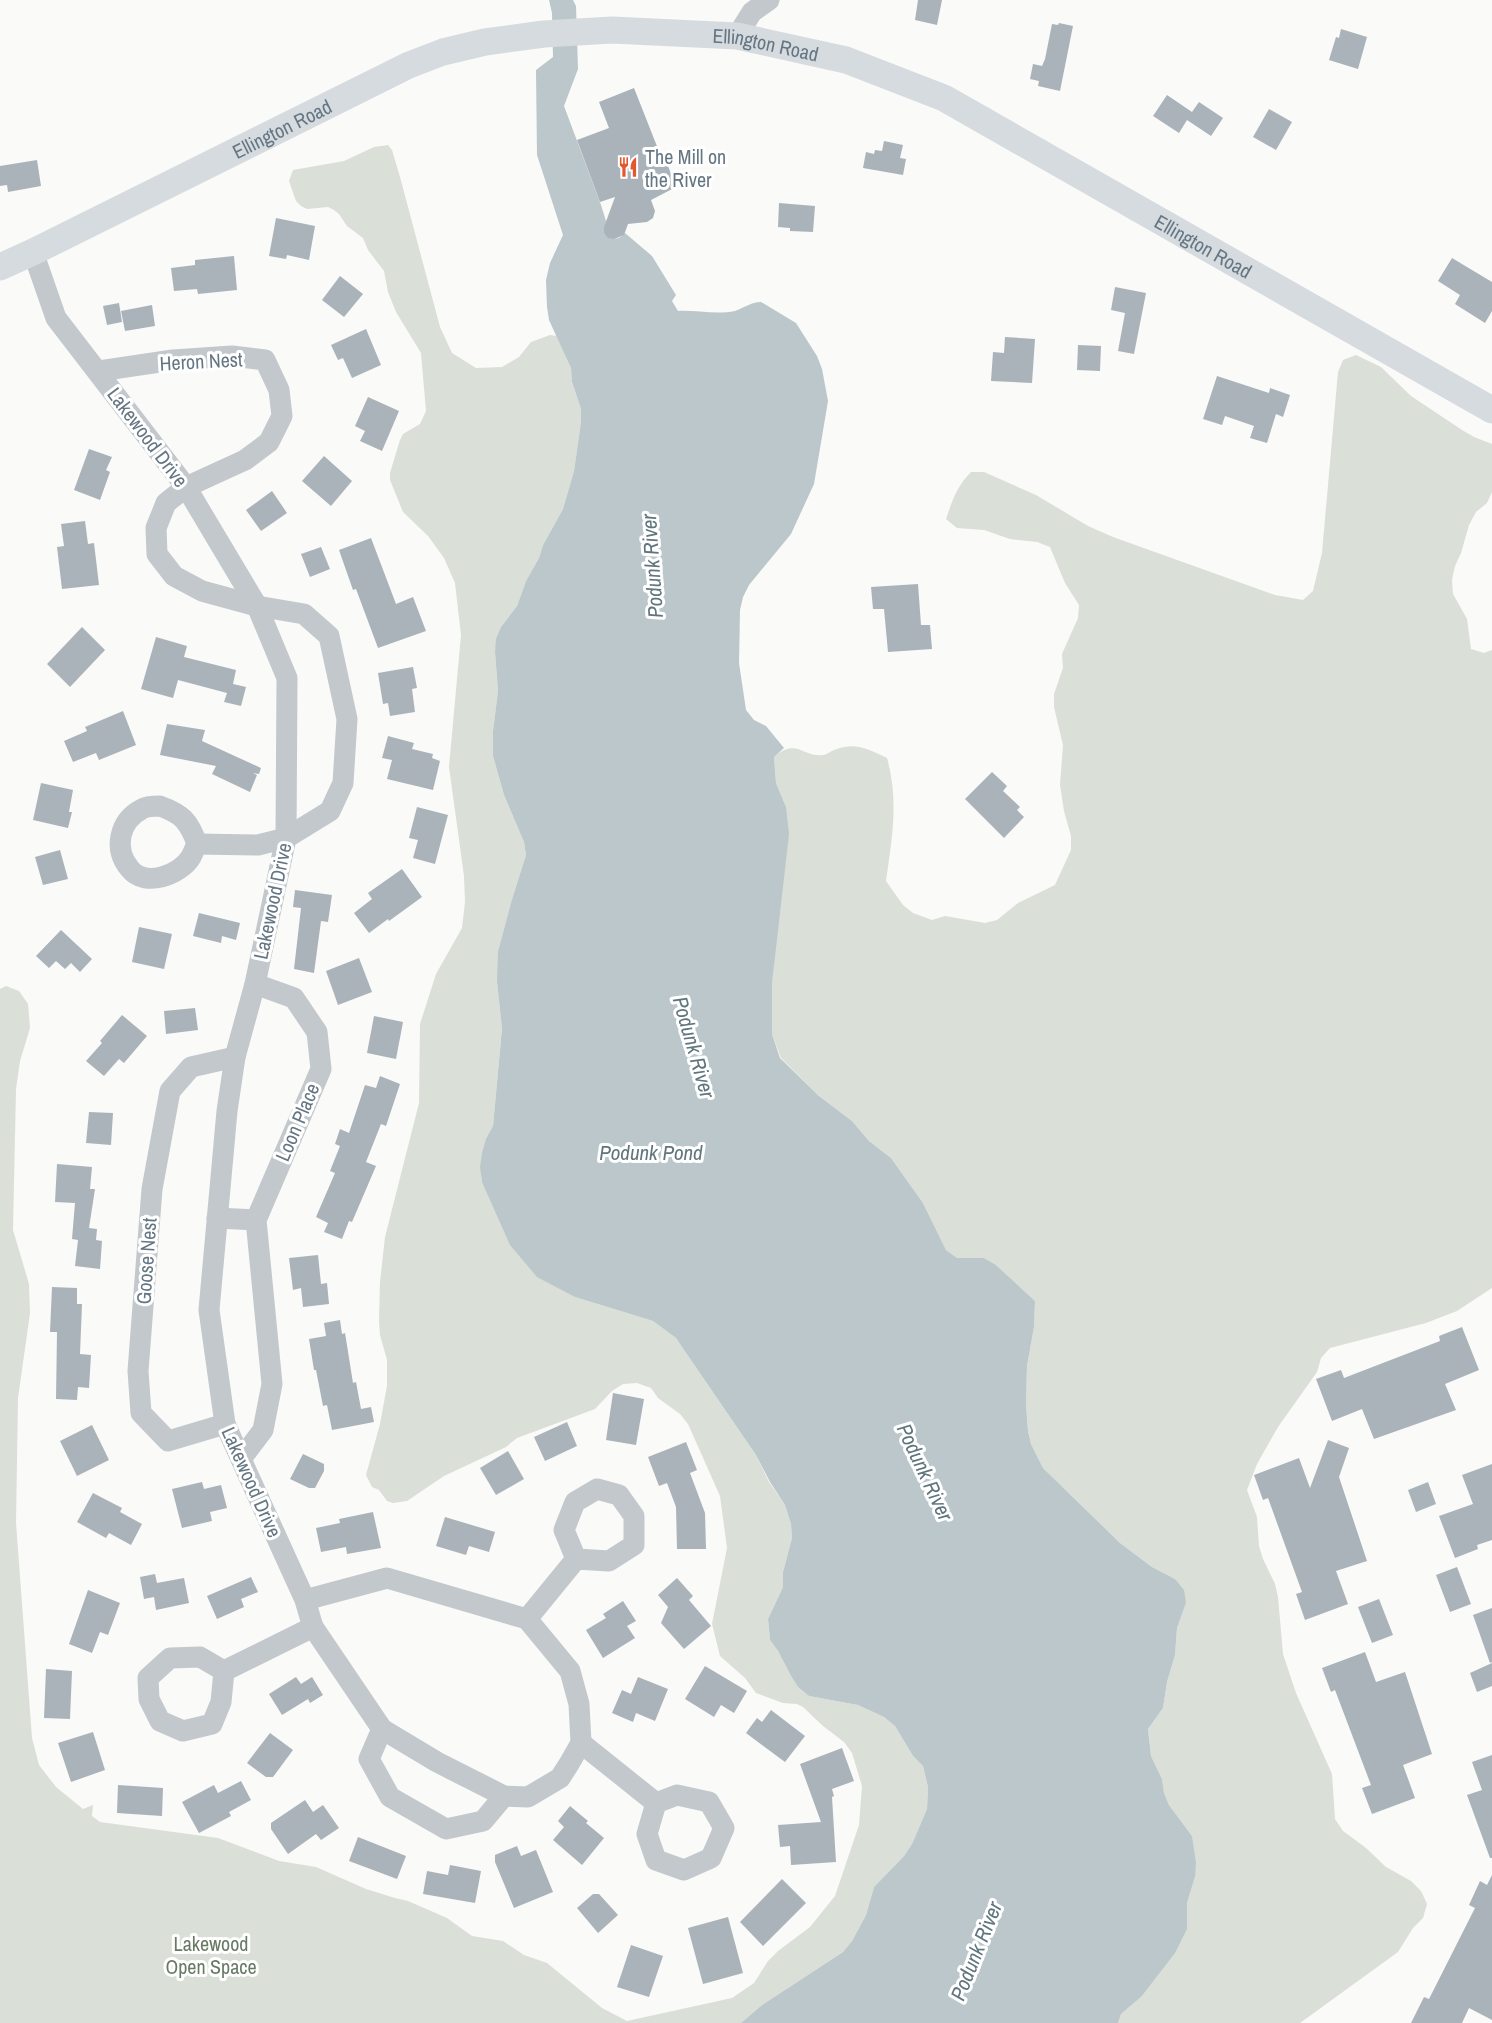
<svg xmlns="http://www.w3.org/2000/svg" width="1492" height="2023" viewBox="0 0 1492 2023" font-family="'Archivo Narrow',sans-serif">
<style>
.green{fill:#dadfd7}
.water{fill:#bbc7cb}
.building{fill:#aab3b9}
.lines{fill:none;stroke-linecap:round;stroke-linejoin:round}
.minor{stroke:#c3c8cc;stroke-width:21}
.major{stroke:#d6dbdf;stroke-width:27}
.labels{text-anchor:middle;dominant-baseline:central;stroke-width:6;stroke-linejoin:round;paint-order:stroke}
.street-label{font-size:20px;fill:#657683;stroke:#fff}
.poi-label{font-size:20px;fill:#657683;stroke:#fff;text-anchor:start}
.park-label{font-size:20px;fill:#687a64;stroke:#fff}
.water-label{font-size:21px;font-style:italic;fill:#60757c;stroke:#fff}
</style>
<rect width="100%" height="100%" fill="#fafaf8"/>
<g class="green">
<path d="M388,145L392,150L400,177L440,327L452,353L476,368L502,367L519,357L531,342L550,335L557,336L571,368L572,382L581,409V422L574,471L563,509L543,545L539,558L526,581L517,606L501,627L495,652L498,691L493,731V756L504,795L524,842L526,855L513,896L497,982L502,1027L493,1126C483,1145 479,1161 482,1182L575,1297L653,1321L676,1338L684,1350L756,1455L769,1482L785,1505L791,1524L792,1538L783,1572V1587L768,1619L770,1640L778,1651L791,1676L798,1687L809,1696L858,1705L884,1717L895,1726L913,1756L923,1766L928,1787L927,1809L912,1844L904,1856L874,1887L866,1915L852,1941L843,1952L762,2005L741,2023H0V989L6,986L19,991L28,1004L30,1028L20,1061L16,1089L13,1230L29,1284L30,1313L18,1398L16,1523L32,1738L39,1765L56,1787L83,1809L93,1805L92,1816L100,1822L218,1838L279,1861L316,1867L366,1889L395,1898L408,1901L447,1918L472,1936L503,1941L524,1955L547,1963L602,2008L627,2021L732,1998L754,1983L768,1961L778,1951L810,1927L835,1896L859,1825L862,1786L852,1753L844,1742L823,1726L803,1707L797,1704L783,1703L756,1693L745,1678L720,1656L712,1624L727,1548L720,1496L688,1424L680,1414L658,1398L651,1388L637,1383L623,1384L612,1391L595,1409L517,1438L506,1447L444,1476L407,1501L393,1503L387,1501L379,1490L372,1487L366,1475L380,1424L387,1386V1360L380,1335L379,1321L380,1282L385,1237L419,1103L420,1024L436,974L462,928L465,902L464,876L449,767L461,635L455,583L444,558L428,536L403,512L390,480V473L400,440L403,434L420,424L426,411L421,353L396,312L388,292L384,271L368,250L363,238L347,226L339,214L334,210L328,207L307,209L301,206L296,201L289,181L293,170L344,161L374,147Z"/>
<path d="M1356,355L1381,367L1411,396L1462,430L1474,437L1492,444V492L1487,503L1476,512L1469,525L1461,553L1455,566L1452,580L1453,594L1467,619L1471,649L1484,653L1492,650V1288L1457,1311L1426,1323L1330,1348L1321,1358L1317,1372L1278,1427L1257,1464L1247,1490L1257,1517L1259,1546L1263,1559L1275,1584L1278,1597L1283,1654L1296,1693L1332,1774L1335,1819L1343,1831L1366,1848L1386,1867L1411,1881L1421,1891L1427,1904L1423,1918L1413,1928L1398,1952L1300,2023H1118L1121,2014L1141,1997L1187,1929V1903L1195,1877L1192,1836L1169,1805L1164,1793L1162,1779L1151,1756L1148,1729L1163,1708L1167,1682L1175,1655L1177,1628L1186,1603L1175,1579L1152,1567L1120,1543L1043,1468L1031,1444L1028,1431L1026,1405L1027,1366L1034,1327L1035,1301L996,1265L984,1258H957L946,1250L923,1203L891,1158L869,1141L852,1121L819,1096L781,1058L772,1034V983L786,807L776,783L774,757C797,737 802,758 824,755C828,754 832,750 837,749C856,742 870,750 887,758C899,801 892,838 886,881L903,905L913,913L932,920L945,916L985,923L997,920L1018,903L1055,885L1071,850V836L1064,811L1060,785L1063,745L1054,707V694L1063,668L1062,654L1078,618L1079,605L1065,583L1050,547L1037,542L1010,539L984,530L957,528L946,519C952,501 957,486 971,472H984L1036,495L1088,526L1113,537L1275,595L1303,600L1313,591L1322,553L1338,372L1343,360Z"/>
</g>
<path class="water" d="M549,0H573L576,6L578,69L564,106L601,205L606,221L604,233C611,240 618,241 625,233L652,256L676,295L672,301L678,311C696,310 716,315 735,311C744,308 751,302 761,302L796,323L817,356L822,369L828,401L814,484L791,534L749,585L743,597L740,610L739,663L746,710L754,720L766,726L784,748L774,757L776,783L786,807L789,834L772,983V1034L780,1058L819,1096L852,1121L869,1141L891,1158L923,1203L946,1250L957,1258H984L996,1265L1035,1301L1034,1327L1027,1366L1026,1405L1028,1431L1031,1444L1043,1468L1120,1543L1152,1567L1175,1579L1184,1590L1186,1603L1177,1628L1175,1655L1167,1682L1163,1708L1148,1729L1151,1756L1162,1779L1164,1793L1169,1805L1192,1836L1196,1863L1195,1877L1187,1903V1929L1175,1953L1141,1997L1121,2014L1118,2023H741L762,2005L843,1952L852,1941L866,1915L874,1887L904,1856L912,1844L927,1809L928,1787L923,1766L913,1756L895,1726L884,1717L858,1705L809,1696L798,1687L791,1676L778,1651L770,1640L768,1619L783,1587V1572L792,1538L791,1524L785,1505L770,1482L756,1455L684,1350L676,1338L653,1321L575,1297L537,1277L510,1245L482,1182L480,1167L482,1153L486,1139L493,1126L502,1028L497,982L498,952L513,896L526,855L524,842L504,795L493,756V731L498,691L495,652L496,639L501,627L517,606L526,581L539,558L543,545L563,509L574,471L581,422V409L572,382L571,368L549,320L547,307L546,280L550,263L563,235L537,155L536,70L553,57L552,13Z"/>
<g class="building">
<path d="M918,0H942L937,25L915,20Z"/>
<path d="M1059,23L1073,26L1060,91L1038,86L1039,81L1030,79L1033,64L1042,66L1045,59L1052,24L1058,25Z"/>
<path d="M1341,29L1367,37L1358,69L1329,60L1336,37L1339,38Z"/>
<path d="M634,88L662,159L665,158L676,187L651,200L655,211L653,218L647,222L628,224L624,235L614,239L608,238L604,233V227L615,197L600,202L577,140L609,128L599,102Z"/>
<path d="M1167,95L1192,112L1199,102L1223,118L1211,136L1187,120L1179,133L1153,116Z"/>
<path d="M1269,109L1292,122L1276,150L1253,137Z"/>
<path d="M884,141L903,145L900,158L906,159L903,175L863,168L866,152L874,154L875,150L882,151Z"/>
<path d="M37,160L41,186L8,192L7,185L0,186V166Z"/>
<path d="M779,203L815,206L813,232L790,231V228L778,227Z"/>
<path d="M276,218L315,226L309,260L287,255L286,259L269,256Z"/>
<path d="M234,256L237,290L198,294L197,289L174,291L171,268L195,265V260Z"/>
<path d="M1452,258L1492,282V311L1485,323L1455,304L1460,295L1438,281Z"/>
<path d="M340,276L363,294L344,317L322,300Z"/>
<path d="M1115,287L1146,293L1134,354L1118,351L1125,313L1111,310Z"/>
<path d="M119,303L122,322L107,325L103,306Z"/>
<path d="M152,305L155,326L125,331L121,311Z"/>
<path d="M366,329L381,365L352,378L343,358L338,360L331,345Z"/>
<path d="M1005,337L1035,339L1032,383L991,381L993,352L1004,353Z"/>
<path d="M1078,345L1101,346L1100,371L1077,370Z"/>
<path d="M1217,376L1269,393L1270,388L1290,395L1283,417L1276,414L1267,443L1250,438L1254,426L1225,416L1222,425L1203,419Z"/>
<path d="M368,397L399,411L382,451L360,441L365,431L355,426Z"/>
<path d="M89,449L112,457L106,470L110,472L100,500L74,490Z"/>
<path d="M324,456L352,481L331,506L302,481Z"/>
<path d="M272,491L287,513L261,531L246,510Z"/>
<path d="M85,521L88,544L94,543L99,585L62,589L57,547L64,546L61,524Z"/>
<path d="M371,538L396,604L413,597L426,631L378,648L356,589L353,590L339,550Z"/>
<path d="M321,547L330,569L310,577L301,554Z"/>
<path d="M918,584L921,625H930L932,649L888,652L884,609H873L871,587Z"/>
<path d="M82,627L105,650L70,687L47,664Z"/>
<path d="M156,637L187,646L184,657L236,670L233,684L246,687L241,706L224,702L227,693L178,680L173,698L141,689Z"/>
<path d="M413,667L417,688L412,689L415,712L390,716L388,703L383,704L378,673Z"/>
<path d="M123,711L136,745L99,760L96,753L73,762L64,741L87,731L85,727Z"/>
<path d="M167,724L205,730L202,741L261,768L259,774L253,773L257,775L250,792L212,774L216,766L160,755Z"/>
<path d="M388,736L414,743L412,749L433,754L432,758L440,761L433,790L387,779L392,760L382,758Z"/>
<path d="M992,772L1007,786L1003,791L1020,807L1017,810L1024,817L1004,838L965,799Z"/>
<path d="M41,783L73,790L69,812H72L68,828L33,820Z"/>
<path d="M417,807L448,815L435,864L413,858L418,840L409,838Z"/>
<path d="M60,850L68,879L43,885L35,857Z"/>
<path d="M402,869L422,897L389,921L388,919L369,933L354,913L372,899L368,893Z"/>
<path d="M295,890L332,895L328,922L321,921L314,973L294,969L301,908L293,907Z"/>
<path d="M199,913L240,923L236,940L222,936L221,943L193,936Z"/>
<path d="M139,927L172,934L164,969L132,962Z"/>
<path d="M61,930L92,959L80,972L71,963L65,969L56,961L49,968L36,956Z"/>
<path d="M359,958L372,992L338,1005L326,971Z"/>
<path d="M195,1008L198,1030L166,1034L164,1011Z"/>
<path d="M122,1015L147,1036L124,1063L119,1059L104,1076L86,1061L102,1043L100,1041Z"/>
<path d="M374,1016L403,1022L396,1059L367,1053Z"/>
<path d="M380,1076L400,1084L386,1126L381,1124L366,1162L376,1166L352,1222L349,1221L342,1239L324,1232L328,1223L316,1217L335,1173L330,1171L340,1146L335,1144L340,1129L349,1133L365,1085L376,1088Z"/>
<path d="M89,1112L113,1113L111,1145L86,1143Z"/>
<path d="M57,1164L92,1167L90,1189H95L89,1228L97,1229L96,1240L102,1241L100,1269L75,1266L78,1240L72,1239L75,1203L55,1202Z"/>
<path d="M318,1255L321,1284L327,1283L329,1304L303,1307L301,1288L293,1290L289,1258Z"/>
<path d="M52,1287L77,1288V1304H82L80,1354L91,1355L89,1388L78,1387L77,1400L56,1399L57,1332H50Z"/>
<path d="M340,1320L342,1334L345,1333L353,1383L356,1382L361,1409L371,1407L374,1422L332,1430L327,1405L323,1406L316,1370H314L309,1339L326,1336L324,1323Z"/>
<path d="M1462,1327L1479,1370L1445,1384L1456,1410L1374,1439L1362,1409L1332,1421L1316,1379L1341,1370L1344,1378L1440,1341L1439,1336Z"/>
<path d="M613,1393L644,1399L636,1445L606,1440Z"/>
<path d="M567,1422L577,1446L545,1461L534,1437Z"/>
<path d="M92,1425L109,1460L77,1476L60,1441Z"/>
<path d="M1328,1440L1349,1448L1339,1477L1367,1561L1336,1571L1348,1604L1305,1620L1296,1594L1302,1592L1268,1498L1263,1500L1254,1475L1299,1458L1310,1488Z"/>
<path d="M686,1442L697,1470L690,1473L705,1513L706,1549H677L676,1507L667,1483L659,1486L648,1457Z"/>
<path d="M508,1451L524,1479L496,1495L480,1468Z"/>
<path d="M303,1454L324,1464V1471L315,1488H309L290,1479Z"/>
<path d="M1492,1464V1540L1477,1545L1478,1549L1455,1558L1439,1516L1473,1504L1462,1475Z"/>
<path d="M202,1482L204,1489L221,1485L227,1508L210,1512L212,1521L182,1528L172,1489Z"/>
<path d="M1428,1482L1436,1504L1416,1512L1408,1490Z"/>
<path d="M93,1493L122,1508L120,1512L142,1524L131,1545L109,1533L106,1538L77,1522Z"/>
<path d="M373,1512L381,1548L347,1554L346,1547L321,1552L316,1528L340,1523L339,1519Z"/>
<path d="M445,1517L495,1532L489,1552L469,1546L466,1555L436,1546Z"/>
<path d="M1457,1567L1471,1604L1450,1612L1436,1575Z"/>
<path d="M155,1574L157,1583L184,1578L189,1603L156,1610L154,1597L144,1599L140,1577Z"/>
<path d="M251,1577L258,1592L241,1599L244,1607L217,1619L207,1596Z"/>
<path d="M677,1578L693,1596L689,1600L711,1626L684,1649L661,1623L668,1607L658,1595Z"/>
<path d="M88,1590L120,1603L108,1635L100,1632L92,1653L69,1644Z"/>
<path d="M1379,1599L1393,1635L1372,1643L1358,1607Z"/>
<path d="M623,1601L636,1621L627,1626L635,1638L603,1658L586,1630L606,1618L603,1614Z"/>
<path d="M1492,1608V1662L1490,1663L1473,1615Z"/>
<path d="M1365,1652L1376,1682L1405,1672L1432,1754L1403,1765L1415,1798L1372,1814L1362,1788L1371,1785L1335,1690L1331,1692L1322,1668Z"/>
<path d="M1492,1663V1686L1477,1692L1470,1673Z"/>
<path d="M705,1666L747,1691L734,1713L721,1705L714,1717L685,1699Z"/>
<path d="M46,1669L72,1671L70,1719L44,1718Z"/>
<path d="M296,1677L301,1684L312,1677L323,1695L310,1703L308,1699L282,1715L269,1694Z"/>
<path d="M638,1677L668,1689L655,1721L636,1713L633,1722L612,1713L622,1690L631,1694Z"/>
<path d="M771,1710L805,1736L785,1762L746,1733L757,1718L762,1722Z"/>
<path d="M93,1732L105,1770L71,1782L58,1743Z"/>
<path d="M270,1733L293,1750L273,1777H266L247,1763Z"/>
<path d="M842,1748L854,1781L832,1789L834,1796L832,1797L836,1862L791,1865L790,1846L780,1847L778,1825L821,1822L800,1764Z"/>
<path d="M1492,1755V1858H1490L1467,1795L1482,1790L1472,1762Z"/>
<path d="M241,1781L251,1800L229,1812L231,1816L199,1833L182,1802L214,1785L218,1793Z"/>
<path d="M118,1785L163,1788L162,1816L117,1813Z"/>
<path d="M305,1800L313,1812L323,1805L339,1828L321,1840L316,1834L288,1854L271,1829V1823Z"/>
<path d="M570,1806L588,1821L586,1823L604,1838L582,1865L553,1840L564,1827L558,1821Z"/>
<path d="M358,1837L406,1856L397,1879L349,1861Z"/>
<path d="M517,1846L521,1856L536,1850L553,1892L514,1908L495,1862V1855Z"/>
<path d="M450,1865L481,1871L475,1903L423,1894L427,1871L448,1875Z"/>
<path d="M1492,1875V2020L1469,2008L1462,2023H1411L1424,1997L1429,1999L1475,1908L1469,1905L1480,1881L1487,1885Z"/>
<path d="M782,1879L806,1903L763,1946L740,1922Z"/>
<path d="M593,1894H599L618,1915L598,1933L577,1908Z"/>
<path d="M728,1917L743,1973L703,1984L688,1928Z"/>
<path d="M631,1945L663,1956L649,1997L617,1987Z"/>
</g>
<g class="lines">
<g class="minor">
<path d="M737,36L752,12L769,0"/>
<path d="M33,252L56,318L186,487L257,606L287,678L286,838L255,984L235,1057L227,1111L209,1310L225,1424L305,1600L313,1627L382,1729L437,1762L504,1796L528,1797L560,1778L569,1764L581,1743L579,1704L570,1671L527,1619L387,1578L305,1600"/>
<path d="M99,371L173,360L232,356L265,360L279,390L282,416L269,442L245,460L186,487L166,503L156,528L157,554L174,576L202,591L257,606L304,614L329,636L347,719L343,783L330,811L286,838L258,845L197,844"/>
<path d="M160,806C182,814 189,821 197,844C195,848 193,853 191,857C180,875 145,888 130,869C113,849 119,821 142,809C147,806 154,806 160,806Z"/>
<path d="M217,1218L256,1220"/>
<path d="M225,1424L168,1441L141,1413L138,1371L152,1189L170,1091L191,1067L235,1057"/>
<path d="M241,1459L263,1430L272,1384L256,1220L321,1069L317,1032L294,998L255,984"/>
<path d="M527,1619L576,1559L609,1561L634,1545V1516L619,1495L597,1489L575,1502L564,1530L576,1559"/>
<path d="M224,1671L221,1702L212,1724L183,1731L160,1721L149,1699L148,1678L170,1658L200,1657L224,1671L313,1627"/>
<path d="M382,1729L369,1759L390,1797L446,1829L483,1821L504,1796"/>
<path d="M581,1743L656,1803L647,1834L656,1860L684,1870L711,1858L724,1828L709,1802L677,1795L656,1803"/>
</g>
<path class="major" id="s1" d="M0,267L33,252L409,65L443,52L485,42L544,34L612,30L737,36L846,60L944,98L1492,410"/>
</g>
<defs>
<g id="restaurant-bare" transform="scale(1.62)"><path d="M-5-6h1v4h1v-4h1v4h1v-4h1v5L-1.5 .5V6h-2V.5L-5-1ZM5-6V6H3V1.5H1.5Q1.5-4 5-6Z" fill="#e4572e" stroke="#fff" stroke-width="2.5" paint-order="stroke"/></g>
</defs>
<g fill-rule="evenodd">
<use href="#restaurant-bare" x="628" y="167"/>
</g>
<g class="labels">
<g class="street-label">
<text stroke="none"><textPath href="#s1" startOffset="818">Ellington Road</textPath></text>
<text stroke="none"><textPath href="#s1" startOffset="314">Ellington Road</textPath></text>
<text stroke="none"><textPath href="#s1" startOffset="1304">Ellington Road</textPath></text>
<text transform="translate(201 361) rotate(-3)">Heron Nest</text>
<text transform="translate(148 437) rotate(53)">Lakewood Drive</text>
<text transform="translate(272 901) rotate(-78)">Lakewood Drive</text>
<text transform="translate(297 1122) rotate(-67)">Loon Place</text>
<text transform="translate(146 1261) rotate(-86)">Goose Nest</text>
<text transform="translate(252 1482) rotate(66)">Lakewood Drive</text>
</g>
<g class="poi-label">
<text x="645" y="156">The Mill on<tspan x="645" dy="23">the River</tspan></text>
</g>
<g class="park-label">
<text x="211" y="1943">Lakewood<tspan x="211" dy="23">Open Space</tspan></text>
</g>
<g class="water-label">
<text transform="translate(652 566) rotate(-94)">Podunk River</text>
<text transform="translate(694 1047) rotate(74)">Podunk River</text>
<text x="651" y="1152">Podunk Pond</text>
<text transform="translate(925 1472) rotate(65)">Podunk River</text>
<text transform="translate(976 1951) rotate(-68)">Podunk River</text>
</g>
</g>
</svg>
